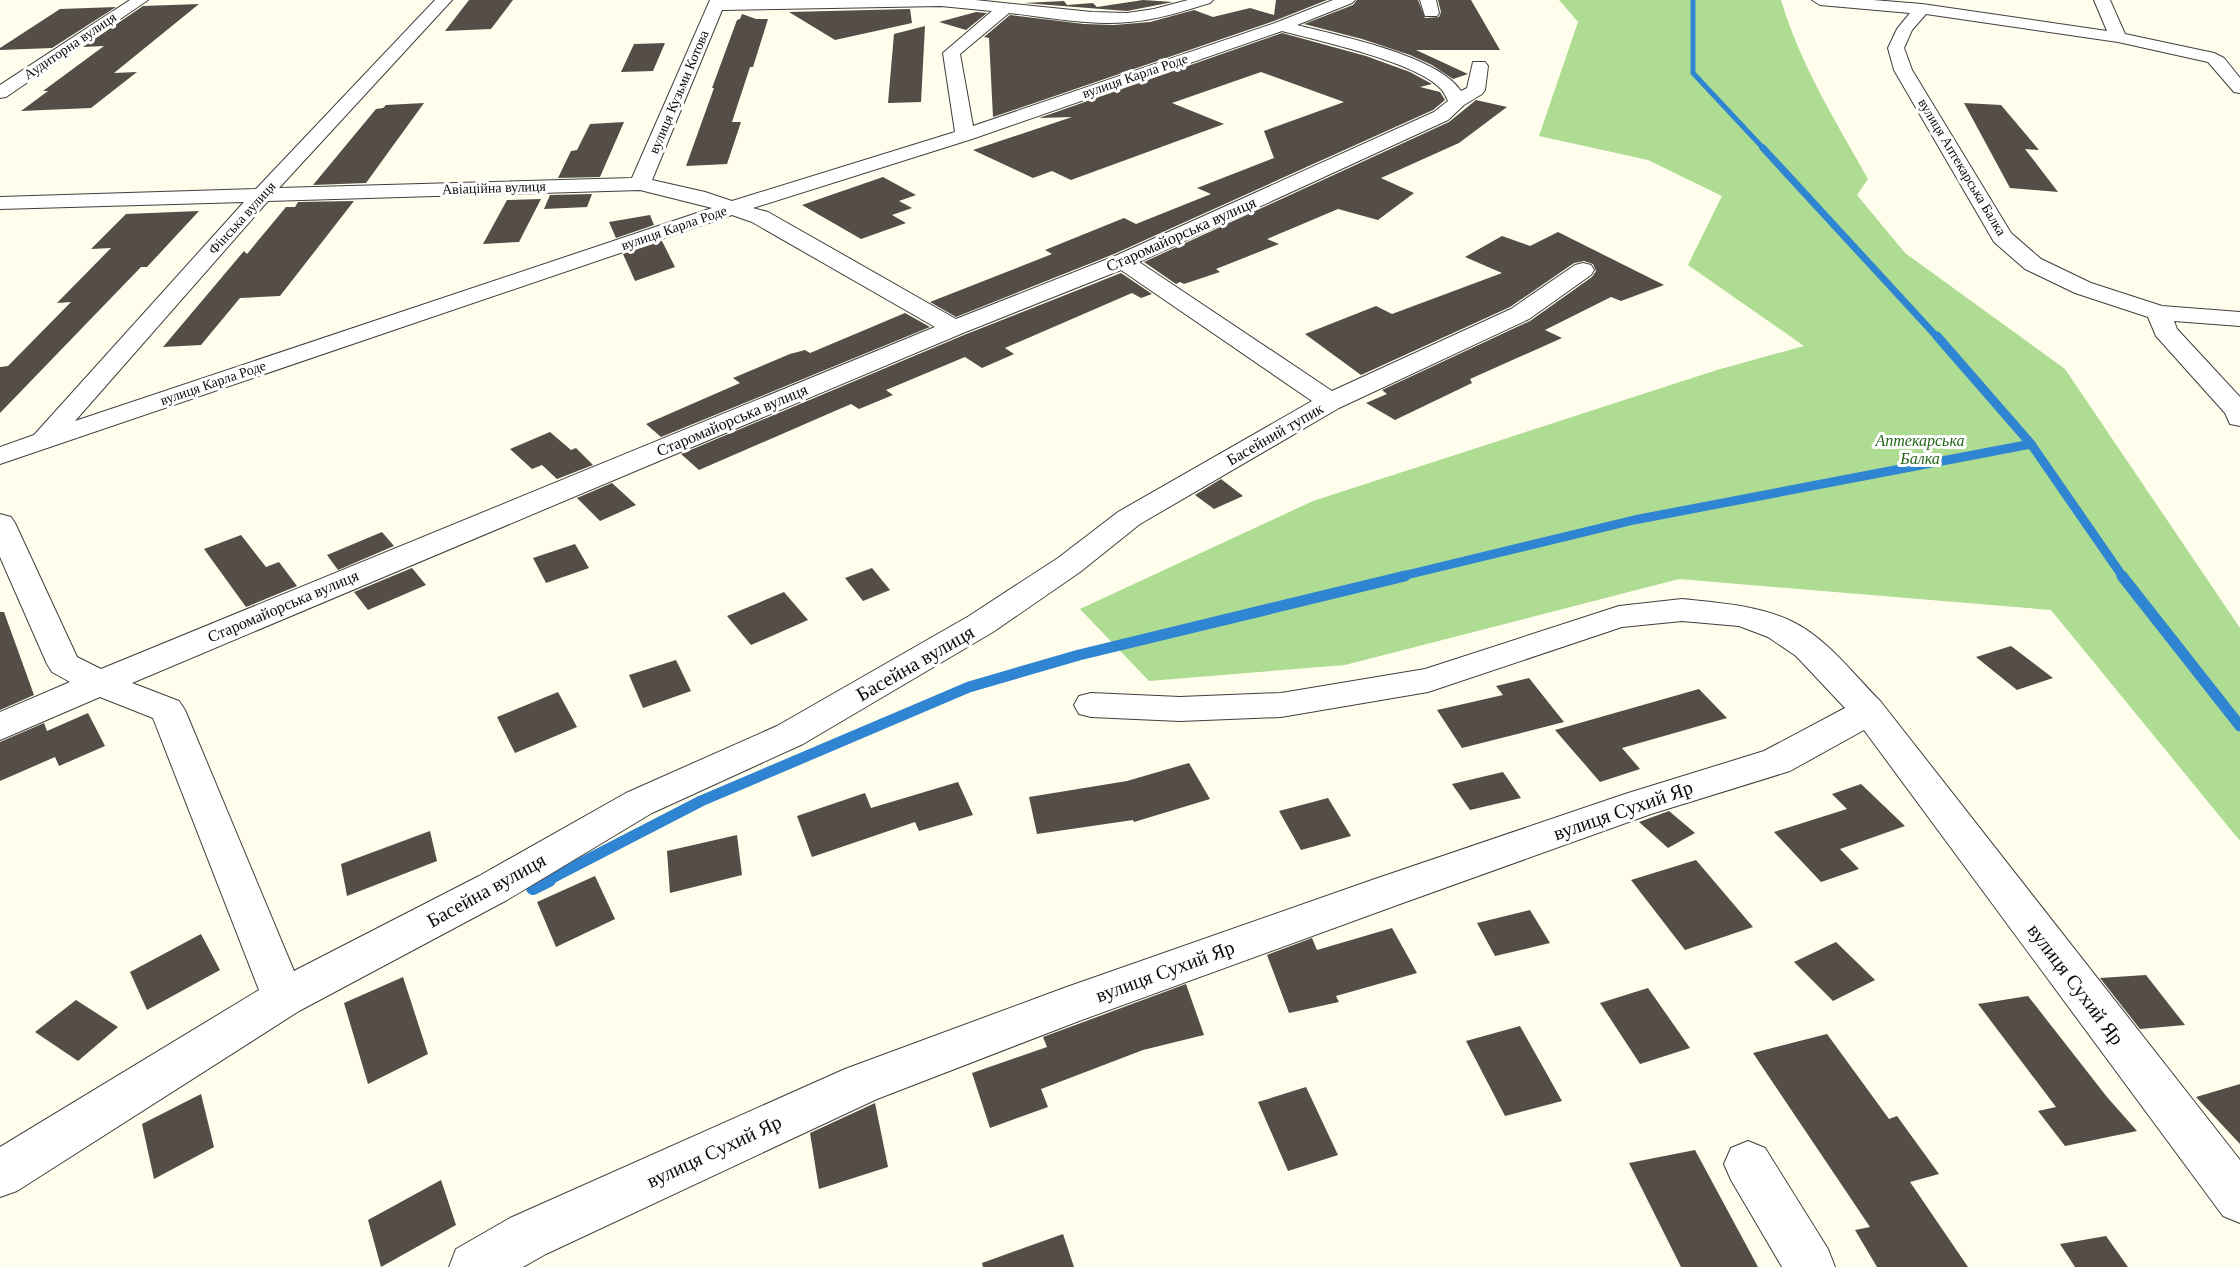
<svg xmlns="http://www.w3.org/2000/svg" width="2240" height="1267" viewBox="0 0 2240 1267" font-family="Georgia,serif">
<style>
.forest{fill:#addc92}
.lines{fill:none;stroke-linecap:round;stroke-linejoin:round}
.stream-far4{stroke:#3085d3;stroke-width:5}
.stream-far3{stroke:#3085d3;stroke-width:7}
.stream-far2{stroke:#3085d3;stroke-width:9}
.stream-far1{stroke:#3085d3;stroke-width:11}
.stream{stroke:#3085d3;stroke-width:14}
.building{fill:#554e48}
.street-casing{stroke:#3f3f3f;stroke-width:2}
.street{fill:#fff;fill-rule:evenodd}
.labels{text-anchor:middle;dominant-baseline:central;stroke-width:6;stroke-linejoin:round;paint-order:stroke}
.far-street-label{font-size:14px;fill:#0c0c0c;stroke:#fff}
.street-label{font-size:16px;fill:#0c0c0c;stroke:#fff}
.park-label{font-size:16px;font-style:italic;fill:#23661a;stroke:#fff}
.near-street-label{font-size:20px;fill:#0c0c0c;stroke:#fff}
</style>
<rect width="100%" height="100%" fill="#fffdeb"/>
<path class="forest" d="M1559,0H1781C1800,64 1836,122 1868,179L1857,195L1905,253L2065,369L2240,628V841L2051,610L1679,579L1345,665L1149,681L1080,609L1313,501L1717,370L1804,346L1688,265L1722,196L1648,160L1539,136L1578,22Z"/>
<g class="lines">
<path class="stream-far4" d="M1693,0V73L1764,149"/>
<path class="stream-far3" d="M1763,148L1938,338"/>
<g class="stream-far2">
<path d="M1937,336L2031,444L2123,577"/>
<path d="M1398,577L1634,520L2031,444"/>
</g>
<g class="stream-far1">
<path d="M2122,576L2240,726"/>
<path d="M546,881L701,801L969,687L1079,655L1405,576"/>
</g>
<path class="stream" d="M533,888L549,880"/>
</g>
<g class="building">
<path d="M469,0H513L491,29L445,31Z"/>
<path d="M1143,0L1173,2L1127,11L1024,3L1064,1L1067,5L1093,3L1097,7Z"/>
<path d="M1276,0H1327L1274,21L993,117L989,38L984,37L1010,15L1084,24L1114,25L1150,22L1194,10L1213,17L1250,8L1274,15Z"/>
<path d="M1357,0H1418L1425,18L1439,17L1441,12L1438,0H1471L1500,50H1416L1468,74L1453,79L1432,65L1410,55L1362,39L1304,24L1353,5Z"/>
<path d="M199,4L114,73L137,72L91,108L21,111L48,91H43L104,46L83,47L143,6Z"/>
<path d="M116,7L52,48L0,50V48L60,9Z"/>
<path d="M910,9L912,23L835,40L789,12Z"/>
<path d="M976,12L987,13L966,30L939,22Z"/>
<path d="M742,14L756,19H768L753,67H750L732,122H741L727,164L686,166L714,88H712L737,20L740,19Z"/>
<path d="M925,26L921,102L888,103L894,34Z"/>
<path d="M1282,33L1366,56L1410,72L1432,84L1420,87L1440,92L1445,100L1433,110L1114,254L956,317L930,302L1052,254L1045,250L1124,218L1136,224L1211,194L1197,188L1274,158L1264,131L1344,102L1261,72L1172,103L1224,124L1071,180L1052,171L1033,178L973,150L1072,117L1039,118Z"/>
<path d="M665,43L653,71L621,72L634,44Z"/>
<path d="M1476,100L1507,107L1459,143L1381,178L1414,193L1378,220L1338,209L1267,239L1279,244L1216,269L1220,272L1184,284L1180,282L1176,284L1144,262L1449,122Z"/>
<path d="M424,103L366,183L313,185L376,109L383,108L386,105Z"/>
<path d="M1964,103L2001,105L2039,150L2025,149L2058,192L2010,188Z"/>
<path d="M624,122L600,177L558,178L571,151L577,150L590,124Z"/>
<path d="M883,177L916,195L899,201L912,208L892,215L906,223L861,239L802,205Z"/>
<path d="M592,194L587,207L544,209L550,195Z"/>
<path d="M541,199L519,242L483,244L507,200Z"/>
<path d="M354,201L280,296L240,298L201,345L163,347L244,251L247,254L286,207H295L298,202Z"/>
<path d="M199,211L147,267H141L0,413V367L8,366L71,302L57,303L111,248L91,249L126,214Z"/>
<path d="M650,215L654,225L616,238L609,222Z"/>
<path d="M1558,232L1664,285L1621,301L1611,297L1545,330L1562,338L1470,379L1472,383L1395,420L1366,403L1387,394L1382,390L1530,321L1592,277L1596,271L1593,264L1584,261L1574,263L1510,307L1361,375L1305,334L1376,306L1392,314L1502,273L1465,257L1502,236L1530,246Z"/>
<path d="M662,241L675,267L635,281L623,254Z"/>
<path d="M1121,273L1152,294L1141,298L1132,293L1005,348L1014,354L982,368L965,357L886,390L893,395L859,409L851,404L699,470L681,454L964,335Z"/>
<path d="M905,313L930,327L661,437L646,424L740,383L733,378L790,354L805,350L810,353Z"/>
<path d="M550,432L571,450L576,448L593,465L557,479L542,465L532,469L510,449Z"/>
<path d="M1221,479L1243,496L1214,509L1195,495Z"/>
<path d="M612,483L636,505L600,521L577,498Z"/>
<path d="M382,532L394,546L338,570L327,555Z"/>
<path d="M241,535L266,567L279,562L297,586L246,607L204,549Z"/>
<path d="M575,544L589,568L546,583L533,558Z"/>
<path d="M412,568L426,585L368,610L354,592Z"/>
<path d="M872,568L890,590L863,601L845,578Z"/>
<path d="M784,592L808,620L751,645L727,616Z"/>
<path d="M0,612H4L34,695L0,710Z"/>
<path d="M2011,646L2053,678L2017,690L1976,657Z"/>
<path d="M676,660L691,691L643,708L629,675Z"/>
<path d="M1529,678L1564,722L1462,748L1437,710L1503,695L1496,686Z"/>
<path d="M1699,689L1727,718L1622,748L1640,769L1600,782L1555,730Z"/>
<path d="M558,692L577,727L515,753L497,717Z"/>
<path d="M88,713L105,746L59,766L55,757L0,781V742L44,723L47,731Z"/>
<path d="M1189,763L1210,799L1134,822L1133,820L1037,834L1029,797L1127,781Z"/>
<path d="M1503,772L1521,798L1470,810L1452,784Z"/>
<path d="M958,782L973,815L919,831L915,822L812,857L797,816L865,793L871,808Z"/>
<path d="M1861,784L1905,826L1840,849L1859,869L1821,882L1774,832L1847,809L1832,794Z"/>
<path d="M1328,798L1351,836L1301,850L1279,811Z"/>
<path d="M1669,811L1695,833L1668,848L1639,822Z"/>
<path d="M430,831L437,861L347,896L341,864Z"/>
<path d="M737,835L742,875L670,893L667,851Z"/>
<path d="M1696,860L1753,927L1685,950L1631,880Z"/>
<path d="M595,876L615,919L556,947L537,902Z"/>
<path d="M1530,910L1550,943L1495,956L1477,923Z"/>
<path d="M1392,928L1417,973L1336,996L1339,1002L1289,1013L1267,955L1312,938L1317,950Z"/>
<path d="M201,934L220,970L147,1010L130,972Z"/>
<path d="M1836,942L1875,980L1833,1001L1794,962Z"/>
<path d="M2146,975L2185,1025L2140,1029L2100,978Z"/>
<path d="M403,977L428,1054L368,1084L344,1003Z"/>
<path d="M1186,984L1204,1035L1143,1050L1041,1089L1048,1107L990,1128L972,1073L1047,1047L1043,1037Z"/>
<path d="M1648,988L1690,1048L1640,1064L1600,1003Z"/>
<path d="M2028,996L2107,1097L2137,1131L2065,1146L2038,1111L2056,1107L1978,1004Z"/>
<path d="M76,1000L118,1027L78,1061L35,1032Z"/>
<path d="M1520,1026L1562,1101L1505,1116L1466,1041Z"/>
<path d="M1827,1034L1889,1119L1897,1116L1939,1174L1910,1182L1968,1267H1877L1855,1230L1870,1227L1753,1053Z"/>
<path d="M2240,1084V1144L2196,1097Z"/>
<path d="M1306,1087L1338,1155L1288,1171L1258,1102Z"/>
<path d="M201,1094L214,1147L154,1179L142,1124Z"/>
<path d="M875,1103L888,1167L819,1189L810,1133Z"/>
<path d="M1695,1150L1758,1267H1681L1629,1163Z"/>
<path d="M441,1180L456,1225L381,1267L368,1220Z"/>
<path d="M1063,1234L1074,1267H983L982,1263Z"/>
<path d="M2106,1236L2128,1267H2075L2060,1244Z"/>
</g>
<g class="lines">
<g class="street-casing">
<g id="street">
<path d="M130,0H148L6,97L0,98V85Z"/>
<path d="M435,0H452L279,188L632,178L710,0H975L1092,12L1127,13L1154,9L1188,0H1213L1210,3C1184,11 1157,20 1129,22C1090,26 1048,17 1009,13L960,54L973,126L1275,23L1333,0H1355L1352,3L1297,25C1339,36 1437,55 1461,91L1467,88L1473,62H1485L1488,66L1485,90L1482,94L1464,105L1448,120L1139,262L1332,391L1511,309L1575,265L1583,263L1591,265L1594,270L1591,275L1529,319L1339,408L1140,524L1080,572L993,632L803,744L652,813L507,900L299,1011L17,1191L0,1197V1147L259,990L153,718L100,697L0,740V712L70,682L52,672L47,664L0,557V514L11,517L15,523L77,657L101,669L935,327L752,222L732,215L0,464V447L34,435L244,202L0,209V197L256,189ZM941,6L992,11L943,53L955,132L732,201L705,192L652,180L722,10ZM1282,31C1319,41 1417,62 1441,89C1444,92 1446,97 1448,101L1434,112L1115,256L956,319L768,212L753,208L972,139ZM640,190L712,208L75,421L268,201ZM1121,270L1312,401L1118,512L1058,558L969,616L777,726L626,793L479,876L294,971L185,710L179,701L132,683L963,333Z"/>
<path d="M1420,0H1436L1439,13L1437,16H1425Z"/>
<path d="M1812,0H1873L1922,4L2107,31L2094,0H2110L2125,34L2214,53L2224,58L2240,78V93L2234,92L2208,62L2118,42L1926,14L1912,30L1904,48L1912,70L2011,233L2041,259L2091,283L2162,306L2240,312V326L2174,321L2177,329L2240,397V426L2230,424L2225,413L2156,336L2148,317L2075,293L2025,269L1994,242L1894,70L1888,48L1897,29L1910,13L1820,5Z"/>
<path d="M1682,599C1719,603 1757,605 1791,621C1827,638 1854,675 1881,702L2240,1160V1223L2223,1216L1864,730L1790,771L1651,814L1400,904L1079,1021L877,1099L546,1254L523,1267H449L456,1249L510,1218L845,1069L1064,988L1372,880L1625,794L1764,751L1845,708L1796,656L1768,637L1739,626L1682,621L1622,627L1428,692L1281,717L1180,721L1091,717L1079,714L1074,705L1079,696L1091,693L1180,697L1281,693L1425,669L1619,606Z"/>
<path d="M1748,1141L1765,1148L1828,1249L1835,1267H1782L1731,1180L1724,1164L1731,1148Z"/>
</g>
</g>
<use href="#street" class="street"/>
</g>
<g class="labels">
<g class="far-street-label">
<text transform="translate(70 46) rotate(-34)">Аудиторна вулиця</text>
<text transform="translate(1135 76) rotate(-19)">вулиця Карла Роде</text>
<text transform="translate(679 92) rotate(-67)">вулиця Кузьми Котова</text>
<text transform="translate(1962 167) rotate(59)">вулиця Аптекарська Балка</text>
<text transform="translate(494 188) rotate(-2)">Авіаційна вулиця</text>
<text transform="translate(242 218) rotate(-48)">Фінська вулиця</text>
<text transform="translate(674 228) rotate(-19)">вулиця Карла Роде</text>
<text transform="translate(213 383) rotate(-19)">вулиця Карла Роде</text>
</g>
<g class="street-label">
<text transform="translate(1181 234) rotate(-24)">Старомайорська вулиця</text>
<text transform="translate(732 420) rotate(-23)">Старомайорська вулиця</text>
<text transform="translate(1275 434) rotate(-30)">Басейний тупик</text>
<text transform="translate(283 606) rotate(-23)">Старомайорська вулиця</text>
</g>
<g class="park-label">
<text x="1920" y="440">Аптекарська<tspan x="1920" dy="18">Балка</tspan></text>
</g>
<g class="near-street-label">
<text transform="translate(915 663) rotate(-30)">Басейна вулиця</text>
<text transform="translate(1623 810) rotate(-19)">вулиця Сухий Яр</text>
<text transform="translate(486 890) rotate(-29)">Басейна вулиця</text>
<text transform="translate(1165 971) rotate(-20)">вулиця Сухий Яр</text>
<text transform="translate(2076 984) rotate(53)">вулиця Сухий Яр</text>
<text transform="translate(714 1151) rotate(-25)">вулиця Сухий Яр</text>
</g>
</g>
</svg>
